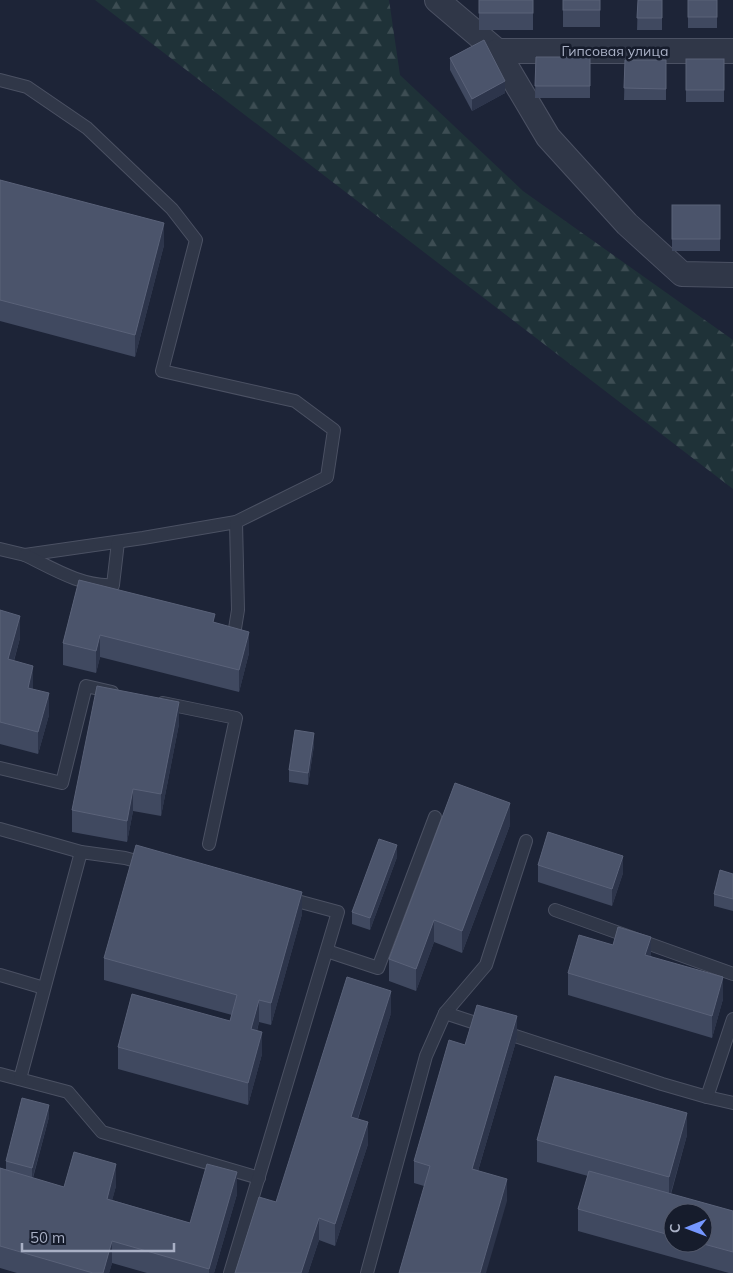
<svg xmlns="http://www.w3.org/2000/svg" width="733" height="1273" viewBox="0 0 733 1273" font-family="Mulish,sans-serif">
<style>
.forest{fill:url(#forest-firs)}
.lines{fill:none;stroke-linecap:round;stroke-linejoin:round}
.service-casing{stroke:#4b5163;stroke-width:14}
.minor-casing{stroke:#4b5163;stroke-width:26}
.service{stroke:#303748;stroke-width:12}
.minor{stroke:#303748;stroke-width:24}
.wall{fill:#404960;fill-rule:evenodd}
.shaded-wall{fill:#2d354b}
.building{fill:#4b546b;stroke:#5a6279}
.labels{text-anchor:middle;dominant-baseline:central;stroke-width:5;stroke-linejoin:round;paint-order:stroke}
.street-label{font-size:14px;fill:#a9b0c5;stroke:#161c2c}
</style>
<defs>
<pattern id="forest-firs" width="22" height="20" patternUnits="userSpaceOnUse" patternTransform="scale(1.25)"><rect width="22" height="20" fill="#1f3238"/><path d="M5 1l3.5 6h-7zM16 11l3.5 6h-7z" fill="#3d4d53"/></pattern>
</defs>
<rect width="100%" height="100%" fill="#1d2437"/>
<path class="forest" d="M95,0H389L400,75L523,191L733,340V489Z"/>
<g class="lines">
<g class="service-casing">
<g id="service">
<path d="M0,80L27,87L87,128L172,209L196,240L162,371L295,401L334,430L327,477L236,522L143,538L25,555L0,549"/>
<path d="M25,555C52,568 82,587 113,585L118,542"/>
<path d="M233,641L238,610L236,522"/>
<path d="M163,703L236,718L209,844"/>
<path d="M0,768L62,783L86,686L112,692"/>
<path d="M0,829L81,852"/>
<path d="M555,910L733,974"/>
<path d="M327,951L378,968L435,817"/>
<path d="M0,975L44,988"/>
<path d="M445,1013L486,965L526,841"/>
<path d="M0,1074L68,1092L102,1132L259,1178"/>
<path d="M20,1079L81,852L125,858L147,864"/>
<path d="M707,1097L733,1103"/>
<path d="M230,1273L338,912L286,898"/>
<path d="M367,1273L426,1056L445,1013L662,1084L707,1097L733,1019"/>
</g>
</g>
<g class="minor-casing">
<g id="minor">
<path d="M437,0L497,51L548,137L627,224L682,274L733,275"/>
<path d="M497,51H733"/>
</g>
</g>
<use href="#service" class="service"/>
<use href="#minor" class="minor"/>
</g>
<g class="wall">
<rect x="479" y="0" width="54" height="30"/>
<rect x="563" y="0" width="37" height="27"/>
<path d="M638,0H662V30H637Z"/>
<rect x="688" y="0" width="29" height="28"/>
<path d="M536,57H590V98H535Z"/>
<path d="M450,58L505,93L472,111L450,70Z"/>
<rect x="686" y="59" width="38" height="43"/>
<path d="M625,60H666V100H624Z"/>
<path d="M0,180L164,245L135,357L0,321Z"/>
<rect x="672" y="205" width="48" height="46"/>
<path d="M79,580L215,623L249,653L239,692L100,657L96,673L63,665V643Z"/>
<path d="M0,610L20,638L14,661L33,688V689L49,715L38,754L0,744Z"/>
<path d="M179,724L161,816L133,811L127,842L72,832V810Z"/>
<path d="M314,745L308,785L289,782V770Z"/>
<path d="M510,825L462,953L434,942L416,991L389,981V959Z"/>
<path d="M397,857L370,930L352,924V912Z"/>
<path d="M538,865L623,873L612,906L538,882Z"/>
<path d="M733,874V911L714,906V894Z"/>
<path d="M302,914L271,1025L259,1022L257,1031L262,1054L248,1105L118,1069V1047L230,1021L232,1015L104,980V958Z"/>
<path d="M651,956L723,999L712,1038L568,995V973Z"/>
<path d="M391,1013L358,1119L368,1144L335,1246L319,1240L308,1273H235L276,1202Z"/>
<path d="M517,1038L478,1171L507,1201L424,1186L414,1183V1161L465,1045Z"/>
<path d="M49,1117L33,1178L64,1187L116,1186L112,1200L190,1223L237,1194L214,1273H147L112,1263L109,1273H17L0,1268V1168L6,1170V1161Z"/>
<path d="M687,1135L671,1194L733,1211V1273H729L578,1231V1209L588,1176L537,1162V1140ZM673,1213L703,1243H673Z"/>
</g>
<g class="shaded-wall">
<path d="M505,81V93L472,111V99Z"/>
<path d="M164,223V245L135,357V335Z"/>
<path d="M20,616V638L8,681V659Z"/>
<path d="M249,632V653L239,692V670Z"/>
<path d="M100,635V657L96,673V651Z"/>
<path d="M33,666V688L28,710V688Z"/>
<path d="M49,693V715L38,754V732Z"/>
<path d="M179,702V724L161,816V794Z"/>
<path d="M314,733V745L308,785V773Z"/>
<path d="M133,789V811L127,842V821Z"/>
<path d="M510,803V825L462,953V931Z"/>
<path d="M397,845V857L370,930V918Z"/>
<path d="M623,856V873L612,906V889Z"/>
<path d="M302,892V914L271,1025V1003Z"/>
<path d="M434,920V942L416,991V969Z"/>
<path d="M651,937V959L645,955Z"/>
<path d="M723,977V999L712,1038V1016Z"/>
<path d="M391,991V1013L351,1139V1117Z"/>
<path d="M259,1000V1022L251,1051V1029Z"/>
<path d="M517,1016V1038L472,1191V1169Z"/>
<path d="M262,1032V1054L248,1105V1083Z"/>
<path d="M49,1105V1117L32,1180V1168Z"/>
<path d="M687,1113V1135L669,1199V1177Z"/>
<path d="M368,1122V1144L335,1246V1224Z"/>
<path d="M116,1164V1186L107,1220V1199Z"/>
<path d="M237,1172V1194L214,1273H209V1269Z"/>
<path d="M507,1179V1201L486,1273H480Z"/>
<path d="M319,1218V1240L308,1273H301Z"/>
<path d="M112,1241V1263L109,1273H103Z"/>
</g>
<g class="building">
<rect x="479" y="0" width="54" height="13"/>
<rect x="563" y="0" width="37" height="10"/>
<path d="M638,0H662V18H637Z"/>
<rect x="688" y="0" width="29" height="17"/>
<path d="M484,40L505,81L472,99L450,58Z"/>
<path d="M536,57H590V86H535Z"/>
<rect x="686" y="59" width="38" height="31"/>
<path d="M625,60H666V89L624,88Z"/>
<path d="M0,180L164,223L135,335L0,300Z"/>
<rect x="672" y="205" width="48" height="34"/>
<path d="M79,580L215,614L213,622L249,632L239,670L100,635L96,651L63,643Z"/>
<path d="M0,610L20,616L8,659L33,666L28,688L49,693L38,732L0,722Z"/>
<path d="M97,686L179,702L161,794L133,789L127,821L72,810Z"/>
<path d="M295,730L314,733L308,773L289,770Z"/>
<path d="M455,783L510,803L462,931L434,920L416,969L389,959Z"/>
<path d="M548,832L623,856L612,889L538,865Z"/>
<path d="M379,839L397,845L370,918L352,912Z"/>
<path d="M136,845L302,892L271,1003L259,1000L251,1029L262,1032L248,1083L118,1047L132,994L230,1021L237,995L104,958Z"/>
<path d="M720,870L733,874V899L714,894Z"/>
<path d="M618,927L651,937L645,955L723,977L712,1016L568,973L579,935L613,945Z"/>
<path d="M347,977L391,991L351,1117L368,1122L335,1224L319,1218L301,1273H235L259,1197L276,1202Z"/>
<path d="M477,1005L517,1016L472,1169L507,1179L480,1273H399L430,1166L414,1161L449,1040L465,1045Z"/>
<path d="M555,1076L687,1113L669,1177L537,1140Z"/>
<path d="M22,1098L49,1105L32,1168L6,1161Z"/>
<path d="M74,1152L116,1164L107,1199L190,1223L207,1164L237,1172L209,1269L112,1241L103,1273H93L0,1246V1168L64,1187Z"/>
<path d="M589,1171L733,1211V1252L700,1243H703V1213H673V1236L578,1209Z"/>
</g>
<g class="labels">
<g class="street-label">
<text x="615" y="51">Гипсовая улица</text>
</g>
</g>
<g transform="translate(688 1228) rotate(269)"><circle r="24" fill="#161c2c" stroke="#515769"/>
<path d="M0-4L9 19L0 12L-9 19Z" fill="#7597ff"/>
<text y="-8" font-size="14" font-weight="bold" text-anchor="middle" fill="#a9b0c5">С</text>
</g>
<path d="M22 1243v8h152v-8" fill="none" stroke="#a9b0c5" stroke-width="2.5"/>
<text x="30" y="1243" font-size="15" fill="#a9b0c5" stroke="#161c2c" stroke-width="4" paint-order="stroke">50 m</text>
</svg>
